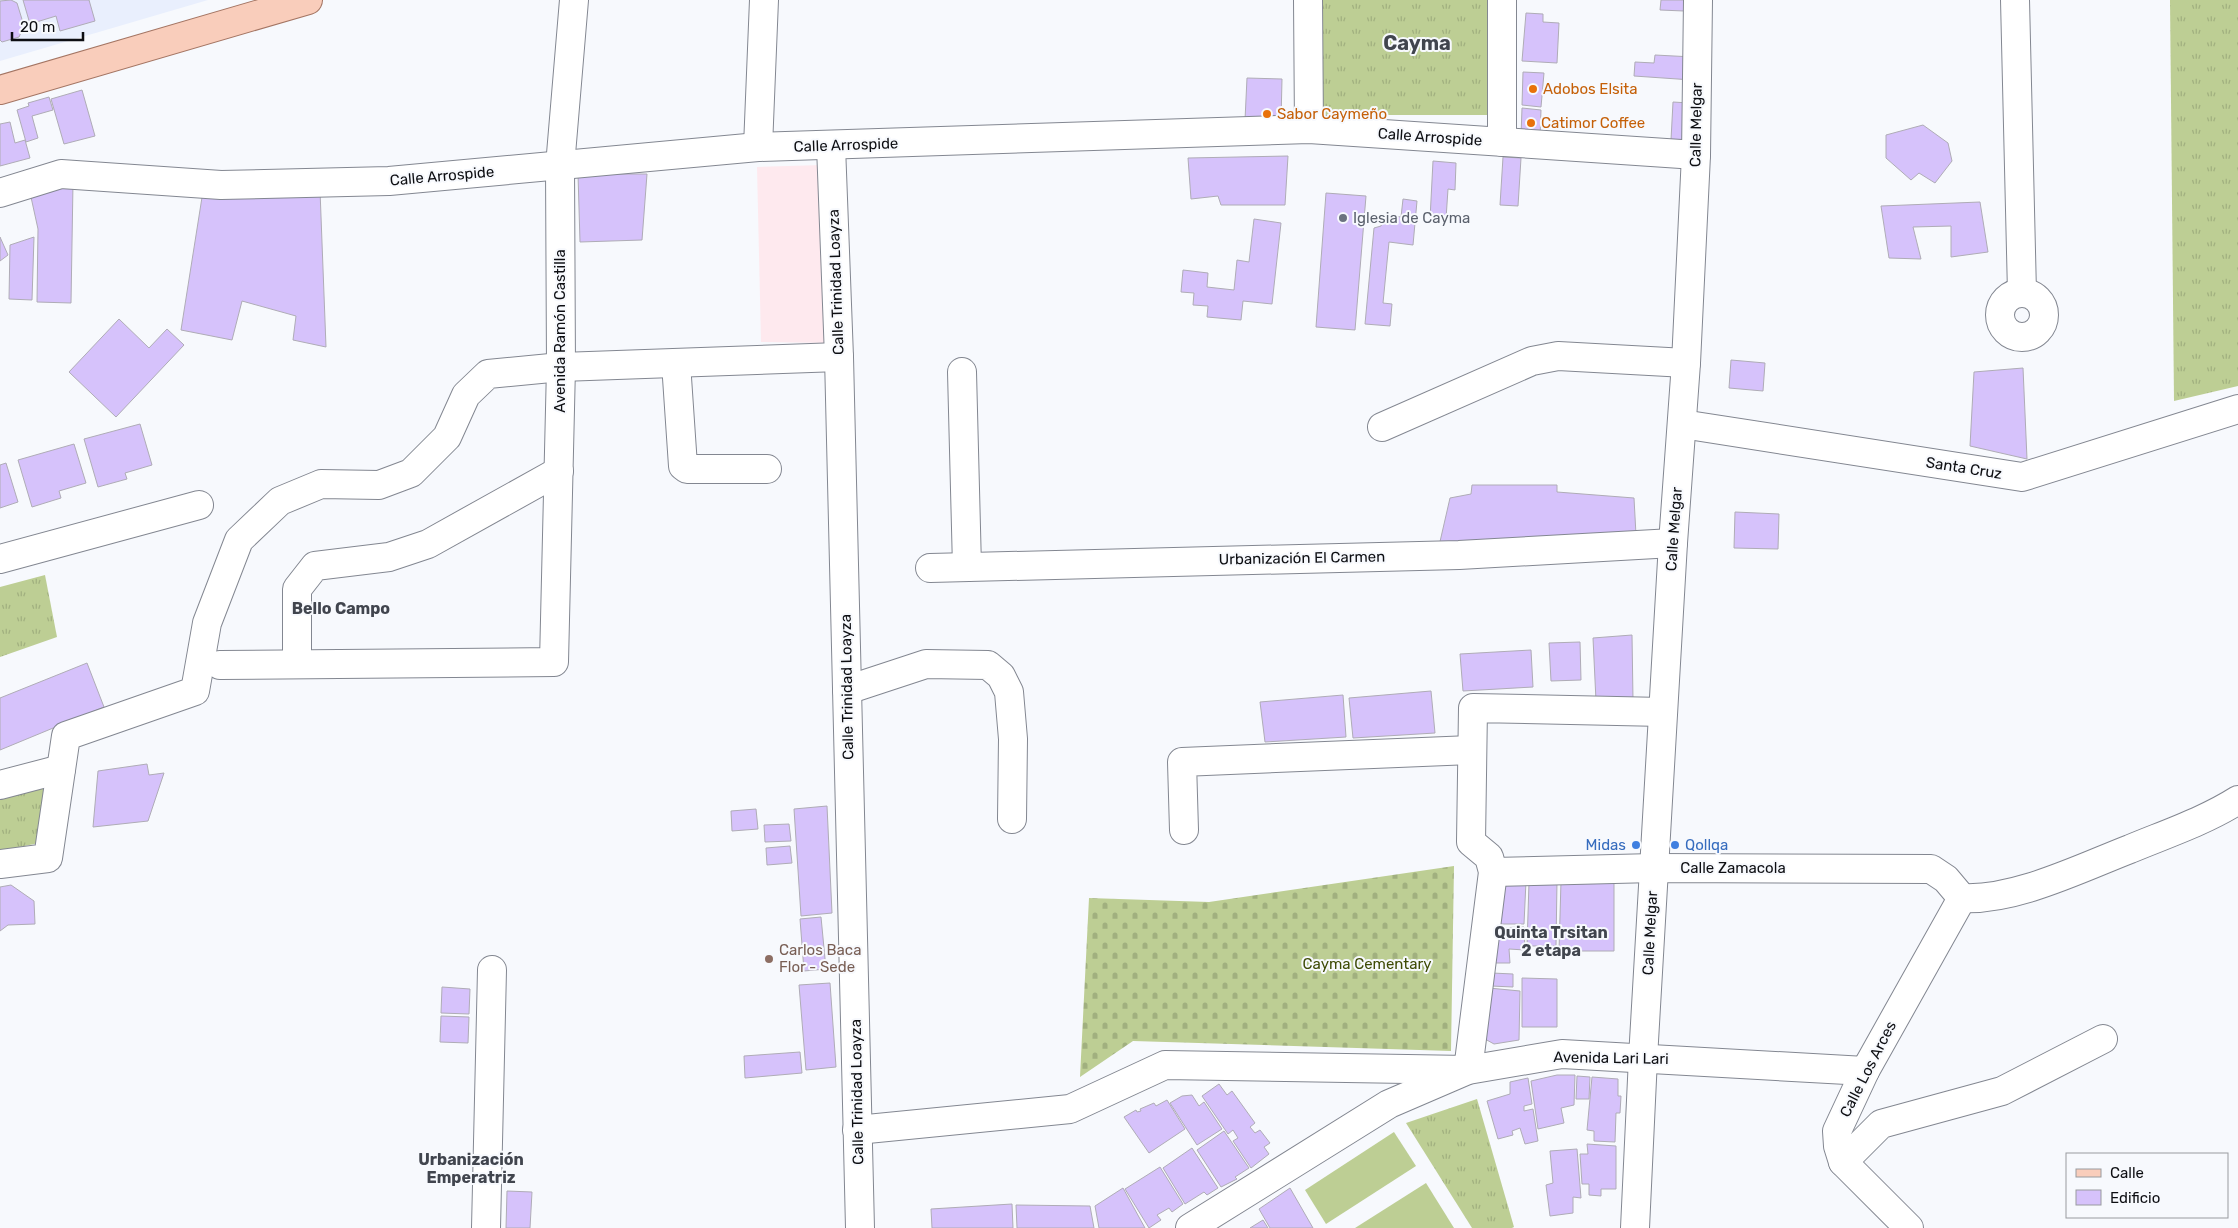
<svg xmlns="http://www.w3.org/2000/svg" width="2238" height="1228" viewBox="0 0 2238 1228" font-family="Rubik,sans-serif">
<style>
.commercial{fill:#fee9ee}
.built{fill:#e9effd}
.grass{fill:url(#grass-tufts)}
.cemetery{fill:url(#cemetery-stones)}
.pitch{fill:#bdce94}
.building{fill:#d6c2fb;stroke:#afacb6}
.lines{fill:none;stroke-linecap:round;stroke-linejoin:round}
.minor-casing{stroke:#838791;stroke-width:30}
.major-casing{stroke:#a47563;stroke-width:30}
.minor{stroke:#fff;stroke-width:28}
.major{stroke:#f9cdbb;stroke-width:28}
.food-dot{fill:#e8710a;stroke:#f7f9fd;stroke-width:2}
.worship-dot{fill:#6b7280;stroke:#f7f9fd;stroke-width:2}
.shop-dot{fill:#3f7fe0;stroke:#f7f9fd;stroke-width:2}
.education-dot{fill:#8d6e63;stroke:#f7f9fd;stroke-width:2}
.labels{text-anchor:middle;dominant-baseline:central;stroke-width:4;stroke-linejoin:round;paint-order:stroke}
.food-label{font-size:15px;fill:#c56008;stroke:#f7f9fd;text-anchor:start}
.street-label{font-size:15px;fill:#0d0e12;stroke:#f7f9fd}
.worship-label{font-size:15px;fill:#5b616d;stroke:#f7f9fd;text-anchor:start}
.shop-label{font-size:15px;fill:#366cbe;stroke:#f7f9fd;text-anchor:end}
.education-label{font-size:15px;fill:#785e54;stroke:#f7f9fd;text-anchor:start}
.park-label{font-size:15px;fill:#3d4a05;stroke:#f7f9fd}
.neighbourhood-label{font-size:16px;font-weight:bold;fill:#41454e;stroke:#f7f9fd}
.district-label{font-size:20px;font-weight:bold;fill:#41454e;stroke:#f7f9fd}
</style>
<defs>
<pattern id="grass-tufts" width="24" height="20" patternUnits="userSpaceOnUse" patternTransform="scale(1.25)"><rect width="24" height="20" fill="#bdce94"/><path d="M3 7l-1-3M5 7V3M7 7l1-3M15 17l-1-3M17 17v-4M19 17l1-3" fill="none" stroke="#a1b07f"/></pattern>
<pattern id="cemetery-stones" width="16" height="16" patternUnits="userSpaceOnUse" patternTransform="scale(1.25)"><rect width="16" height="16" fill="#bdce94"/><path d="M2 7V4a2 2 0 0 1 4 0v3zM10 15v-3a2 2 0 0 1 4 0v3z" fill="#a1b07f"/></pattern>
</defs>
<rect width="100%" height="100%" fill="#f7f9fd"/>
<path class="commercial" d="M822,165L827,343L761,342L757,167Z"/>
<path class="built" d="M0,0H208L0,61Z"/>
<g class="grass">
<path d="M1322,0H1490L1491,115H1322Z"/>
<path d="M2170,0H2238V386L2174,401Z"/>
<path d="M45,575L57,637L0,657V587Z"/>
<path d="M38,779L56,797L39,843L0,851V795Z"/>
<path d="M1477,1099L1514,1227L1512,1228H1472L1406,1123Z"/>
</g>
<path class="cemetery" d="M1454,866L1451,1051L1133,1041L1080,1077L1089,898L1209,902Z"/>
<g class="pitch">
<path d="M1394,1132L1416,1166L1326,1224L1305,1190Z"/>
<path d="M1426,1183L1454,1228H1355Z"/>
</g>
<g class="building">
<path d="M11,0L17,3L24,26L19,37L2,42L0,40V1Z"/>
<path d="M23,0H89L95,21L60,31L56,16L30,24Z"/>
<path d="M1661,0H1685L1684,11L1660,10Z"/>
<path d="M1526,13L1543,14V22L1559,23L1557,63L1522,61Z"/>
<path d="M1655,55L1693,57L1692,80L1634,76L1635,62L1654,63Z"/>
<path d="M1523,72L1544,73L1541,107L1522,105Z"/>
<path d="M1247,78L1282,79L1281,121L1245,120Z"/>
<path d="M82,90L95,136L64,144L51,99Z"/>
<path d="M49,97L53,110L32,116L38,138L26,142L17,110L29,106L28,103Z"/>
<path d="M1673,102L1689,103L1687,141L1671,140Z"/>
<path d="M1522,108L1541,110L1540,138L1521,136Z"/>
<path d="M10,122L15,143L25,140L30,158L0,166V124Z"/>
<path d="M1923,125L1948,143L1952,161L1935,183L1919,173L1911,180L1886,158V135Z"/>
<path d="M1288,156L1285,205H1221L1218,196L1191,199L1188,158Z"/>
<path d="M1503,157L1521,158L1518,206L1500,205Z"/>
<path d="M1433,161L1456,163L1455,190L1448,189L1446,219H1430Z"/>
<path d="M578,174H647L642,240L580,242Z"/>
<path d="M73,183L71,303L37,302L38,229L29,188Z"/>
<path d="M320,190L326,347L293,340L296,316L242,301L232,340L181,330L203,191Z"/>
<path d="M1326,193L1366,196L1355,330L1316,327Z"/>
<path d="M1403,199L1417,201L1413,245L1389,242L1383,303L1392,304L1390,326L1365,324L1374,228L1381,226L1385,215L1401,217Z"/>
<path d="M1980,202L1988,252L1951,257V226L1913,227L1921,259L1889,258L1881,206Z"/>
<path d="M1254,219L1281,223L1272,304L1243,301L1241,320L1207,317L1208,306L1193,305L1194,293L1181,292L1183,270L1208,273L1207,287L1234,290L1237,260L1249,262Z"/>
<path d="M0,237L8,255L0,261Z"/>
<path d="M34,237L32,300L9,299L10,245Z"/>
<path d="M119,319L149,348L167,329L184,345L116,417L69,372Z"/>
<path d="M1731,360L1765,363L1763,391L1729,388Z"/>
<path d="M2023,368L2027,459L1970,446L1974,372Z"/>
<path d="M140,424L152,465L125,473L127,479L98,487L84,439Z"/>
<path d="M74,444L86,483L59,491L61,498L32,507L18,460Z"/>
<path d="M6,463L18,502L0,508V465Z"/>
<path d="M1472,485H1557V492L1634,498L1636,535L1439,546L1450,498L1471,494Z"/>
<path d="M1735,512L1779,514L1778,549L1734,548Z"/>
<path d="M1632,635L1633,700L1596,701L1593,638Z"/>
<path d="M1580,642L1581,680L1551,681L1549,643Z"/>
<path d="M1531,650L1533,687L1463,691L1460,654Z"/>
<path d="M87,663L104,707L0,750V698Z"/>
<path d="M1431,691L1435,733L1353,738L1349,698Z"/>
<path d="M1343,695L1346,737L1265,742L1260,702Z"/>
<path d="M147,764L149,775L164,773L148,821L93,827L98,771Z"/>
<path d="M827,806L832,913L801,916L794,809Z"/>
<path d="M756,809L758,829L732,831L731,811Z"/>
<path d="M789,824L791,841L765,842L764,825Z"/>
<path d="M790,846L792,863L767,865L766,848Z"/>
<path d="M1614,879V951H1559L1561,881Z"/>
<path d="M1526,881L1524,924H1495L1496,892L1509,883Z"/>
<path d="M1557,881L1556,946H1527L1529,882Z"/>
<path d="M11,885L34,901L35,924L8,925L0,931V887Z"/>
<path d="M821,917L826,969L804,971L800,919Z"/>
<path d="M1524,927L1525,950L1509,949L1510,963H1493L1494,928Z"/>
<path d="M1492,973L1513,974V987L1491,986Z"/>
<path d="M1522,978L1557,979V1027H1522Z"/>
<path d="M830,983L836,1067L806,1070L799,985Z"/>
<path d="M442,987L470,989L469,1014L441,1013Z"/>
<path d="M1489,988L1520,991L1519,1040L1494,1044L1485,1039Z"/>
<path d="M441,1016L469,1017L468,1043L440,1042Z"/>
<path d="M800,1052L802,1073L745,1078L744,1056Z"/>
<path d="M1557,1075H1575L1574,1105L1561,1108L1564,1123L1538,1129L1531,1081Z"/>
<path d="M1577,1076L1590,1077L1589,1099H1576Z"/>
<path d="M1592,1077L1618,1079V1096H1621L1620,1113H1616L1615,1142L1594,1141V1131L1587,1130Z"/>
<path d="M1528,1078L1532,1104L1524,1106V1111L1533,1109L1538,1141L1525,1144L1520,1128L1512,1131L1513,1135L1498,1139L1487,1101L1510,1094V1082Z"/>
<path d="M1219,1084L1227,1095L1232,1091L1255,1123L1250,1127L1255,1133L1260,1130L1270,1143L1264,1147L1269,1154L1251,1168L1233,1141L1238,1138L1233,1130L1228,1134L1202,1096Z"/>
<path d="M1192,1095L1199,1106L1204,1102L1222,1129L1197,1145L1170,1103L1182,1096Z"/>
<path d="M1167,1100L1185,1129L1149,1153L1124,1117L1136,1110L1137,1112L1141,1111L1140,1109L1154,1103L1156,1106Z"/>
<path d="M1224,1131L1249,1168L1235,1177L1237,1179L1221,1187L1197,1150Z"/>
<path d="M1587,1144L1616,1146V1189H1601V1196L1589,1195V1184H1582L1580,1154H1588Z"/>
<path d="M1192,1148L1218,1188L1207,1195L1204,1192L1185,1204L1163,1168Z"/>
<path d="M1577,1149L1581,1198L1573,1197V1213L1550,1216L1546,1185L1553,1183L1550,1151Z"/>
<path d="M1160,1167L1183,1204L1172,1212L1169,1208L1157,1215L1161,1220L1149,1228L1125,1189Z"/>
<path d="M1123,1188L1145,1228H1099L1095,1206Z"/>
<path d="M1290,1188L1313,1228H1270L1259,1209Z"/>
<path d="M507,1191L532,1192L530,1228H506Z"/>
<path d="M1012,1204L1013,1228H932L931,1209Z"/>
<path d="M1016,1205L1090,1206L1094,1228H1017Z"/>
<path d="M1263,1220L1268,1228H1250Z"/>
</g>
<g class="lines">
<g class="minor-casing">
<g id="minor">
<path d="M1308,0L1309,129"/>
<path d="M1502,0V142"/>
<path d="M2015,0L2022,293"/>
<path d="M831,146L839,357L860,1228"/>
<path d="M758,147L764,0"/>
<path d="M0,193L61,174L221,185L389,181L758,147L1309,129L1696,155"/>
<circle cx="2022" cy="315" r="22"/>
<path d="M676,363L683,466L687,469H767"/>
<path d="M962,372L967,567"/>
<path d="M1682,424L2022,477L2238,409"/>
<path d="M1382,427L1532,361L1558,356L1686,363"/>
<path d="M0,559L199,505"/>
<path d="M930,568L1459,555L1673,543"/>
<path d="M297,664V589L315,566L389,557L428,544L559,471"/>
<path d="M220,665L554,662L561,367L560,166L574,0"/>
<path d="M847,690L926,664L988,665L1001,676L1009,692L1013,739L1012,819"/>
<path d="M0,785L61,769"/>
<path d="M1184,830L1182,762L1471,750"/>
<path d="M0,864L48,858L66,736L195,691L207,623L239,540L280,501L321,484L379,485L411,473L447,437L466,395L488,374L561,367L839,357"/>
<path d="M1493,872L1654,868L1931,869L1946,879L1962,898"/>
<path d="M1962,898C2015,901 2081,868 2130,849C2166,834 2205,821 2238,800"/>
<path d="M857,1130L1070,1109L1165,1065L1468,1070L1493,872L1489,857L1471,842L1473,708L1663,712"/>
<path d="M1843,1162L1881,1124L2002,1091L2103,1039"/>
<path d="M486,1228L492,970"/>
<path d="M1190,1228L1389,1104L1468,1070L1562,1054L1865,1071"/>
<path d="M1635,1228L1643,1058L1673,543L1686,363L1696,155L1698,0"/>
<path d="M1909,1228L1843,1162L1838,1146L1837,1131L1865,1071L1962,898"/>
</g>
</g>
<g class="major-casing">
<path id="major" d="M0,90L308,0"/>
</g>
<use href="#minor" class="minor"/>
<use href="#major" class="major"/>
</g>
<g class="food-dot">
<circle cx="1533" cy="89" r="5"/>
<circle cx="1267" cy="114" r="5"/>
<circle cx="1531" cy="123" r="5"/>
</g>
<circle class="worship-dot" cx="1343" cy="218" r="5"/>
<g class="shop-dot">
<circle cx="1636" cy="845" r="5"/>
<circle cx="1675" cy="845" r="5"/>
</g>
<circle class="education-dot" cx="769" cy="959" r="5"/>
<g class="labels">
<g class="food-label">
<text x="1543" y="89">Adobos Elsita</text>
<text x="1277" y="114">Sabor Caymeño</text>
<text x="1541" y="123">Catimor Coffee</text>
</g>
<g class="street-label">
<text transform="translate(1696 125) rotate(-89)">Calle Melgar</text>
<text transform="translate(1430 137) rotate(4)">Calle Arrospide</text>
<text transform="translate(846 145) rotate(-2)">Calle Arrospide</text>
<text transform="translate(442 176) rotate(-5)">Calle Arrospide</text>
<text transform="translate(836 282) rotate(-92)">Calle Trinidad Loayza</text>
<text transform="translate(560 331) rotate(-90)">Avenida Ramón Castilla</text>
<text transform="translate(1964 468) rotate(9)">Santa Cruz</text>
<text transform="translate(1674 529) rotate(-86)">Calle Melgar</text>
<text transform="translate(1302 558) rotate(-1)">Urbanización El Carmen</text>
<text transform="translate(847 687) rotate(-91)">Calle Trinidad Loayza</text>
<text x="1733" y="868">Calle Zamacola</text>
<text transform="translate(1650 933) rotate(-87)">Calle Melgar</text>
<text transform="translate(1611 1058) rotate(1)">Avenida Lari Lari</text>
<text transform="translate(1868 1069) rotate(-63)">Calle Los Arces</text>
<text transform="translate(857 1092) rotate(-91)">Calle Trinidad Loayza</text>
</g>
<g class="worship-label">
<text x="1353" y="218">Iglesia de Cayma</text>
</g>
<g class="shop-label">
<text x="1626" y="845">Midas</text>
<text x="1685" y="845" text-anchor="start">Qollqa</text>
</g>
<g class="education-label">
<text x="779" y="950">Carlos Baca<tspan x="779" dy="17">Flor - Sede</tspan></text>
</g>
<g class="park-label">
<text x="1367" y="964">Cayma Cementary</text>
</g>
<g class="neighbourhood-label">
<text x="341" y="608">Bello Campo</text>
<text x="1551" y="932">Quinta Trsitan<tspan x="1551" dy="18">2 etapa</tspan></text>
<text x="471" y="1159">Urbanización<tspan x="471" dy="18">Emperatriz</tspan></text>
</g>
<g class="district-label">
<text x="1417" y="43">Cayma</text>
</g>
</g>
<rect x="2066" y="1153" width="162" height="65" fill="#f7f9fd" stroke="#999b9f"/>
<rect x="2076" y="1169" width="25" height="8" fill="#f9cdbb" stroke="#999b9f"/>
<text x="2110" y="1178" font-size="15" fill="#0d0e12">Calle</text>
<rect x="2076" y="1190" width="25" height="15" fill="#d6c2fb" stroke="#999b9f"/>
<text x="2110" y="1203" font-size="15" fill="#0d0e12">Edificio</text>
<path d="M12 32v8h71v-8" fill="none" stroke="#0d0e12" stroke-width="2.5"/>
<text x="20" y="32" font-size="15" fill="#0d0e12" stroke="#f7f9fd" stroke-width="4" paint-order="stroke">20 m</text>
</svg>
